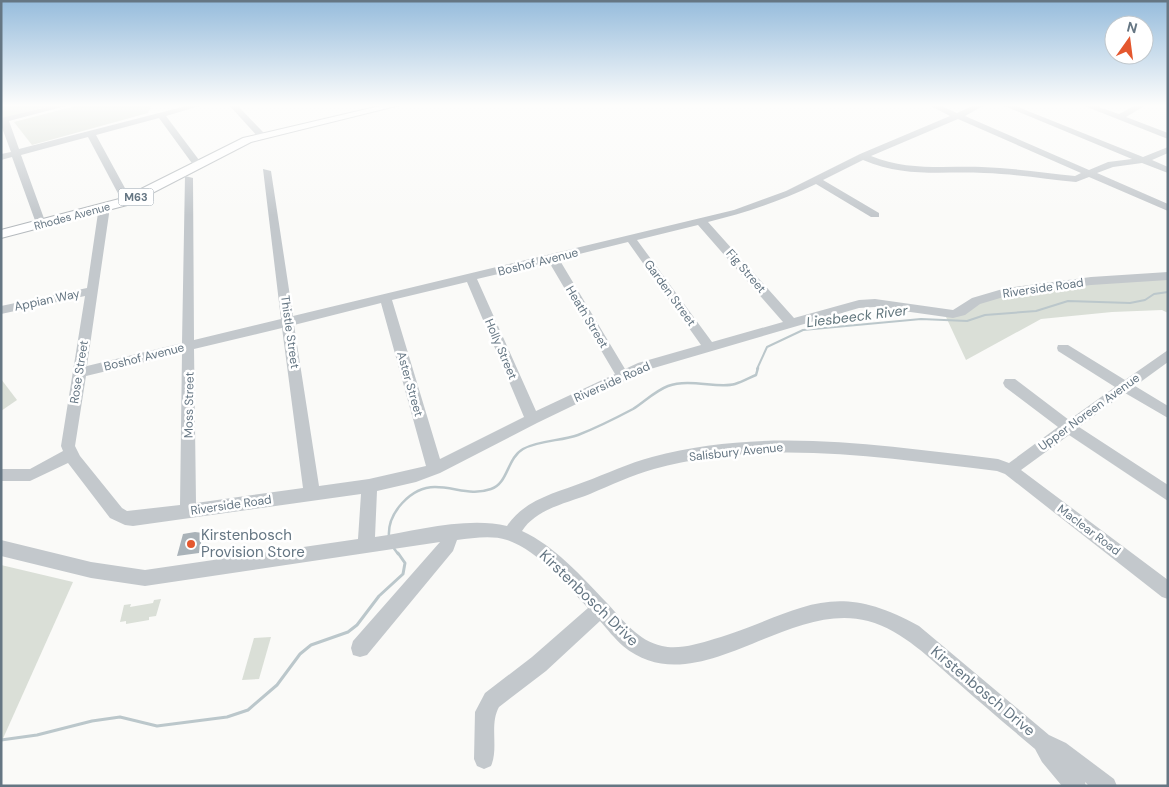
<svg xmlns="http://www.w3.org/2000/svg" width="1169" height="787" viewBox="0 0 1169 787" font-family="'DM Sans',sans-serif">
<style>
.green{fill:#dadfd7}
.lines{fill:none;stroke-linecap:round;stroke-linejoin:round}
.stream-far2{stroke:#bbc7cb;stroke-width:2}
.stream-far1{stroke:#bbc7cb;stroke-width:2.5}
.stream{stroke:#bbc7cb;stroke-width:3}
.building{fill:#aab3b9}
.major-casing{stroke:#b5babe;stroke-width:2}
.minor{fill:#c3c8cc;fill-rule:evenodd}
.major{fill:#fff;fill-rule:evenodd}
.poi-dot{fill:#e4572e;stroke:#fff;stroke-width:2}
.labels{text-anchor:middle;dominant-baseline:central;stroke-width:5;stroke-linejoin:round;paint-order:stroke}
.shield{fill:#fff;stroke:#939fa8;stroke-width:1}
.shield-label{font-size:11px;font-weight:bold;fill:#657683}
.far-street-label{font-size:11px;fill:#657683;stroke:#fff}
.street-label{font-size:12px;fill:#657683;stroke:#fff}
.water-label{font-size:14px;font-style:italic;fill:#60757c;stroke:#fff}
.near-poi-label{font-size:15px;fill:#657683;stroke:#fff;text-anchor:start}
.near-street-label{font-size:15px;fill:#657683;stroke:#fff}
</style>
<rect width="100%" height="100%" fill="#fafaf8"/>
<g class="green">
<path d="M1,105H54L1,119Z"/>
<path d="M79,105H152L148,113L32,145L14,122Z"/>
<path d="M1168,278V313L1162,310L1112,312L1041,319L966,360L946,317C957,312 969,305 981,301C1040,282 1106,281 1168,278Z"/>
<path d="M1,379L17,400L1,411Z"/>
<path d="M1,565L73,582L1,743Z"/>
<path d="M161,599L156,616L149,617V620L126,624V621L120,622L124,605L131,604L130,607L153,603L154,600Z"/>
<path d="M271,637L259,679L242,680L254,638Z"/>
</g>
<g class="lines">
<path class="stream-far2" d="M757,369L767,347L803,330L921,319L967,321L985,315L1036,311L1068,301L1130,303L1145,300L1154,294L1168,292"/>
<g class="stream-far1">
<path d="M389,537C387,513 411,487 435,487C455,487 471,496 491,489C508,484 507,458 523,449C539,440 562,441 578,435C596,428 616,418 633,409C644,402 655,391 668,386C690,378 718,389 735,384C742,382 749,378 756,375L758,368"/>
<path d="M393,547L398,554"/>
</g>
<path class="stream" d="M1,740L37,735L92,721L120,717L157,726L227,717L248,710L277,685L300,654L311,645L348,632L357,625L379,596L403,574L405,563L398,553"/>
</g>
<path class="building" d="M195,532L203,533L199,553L177,556L183,534Z"/>
<g class="lines">
<g class="major-casing">
<path id="major" d="M384,105H400L251,142L131,204L1,238V230L123,198L243,138Z"/>
</g>
<g class="minor">
<path d="M56,105H69L9,121L19,149L190,105H203L166,116L202,164L194,166L159,118L96,135L132,201L127,204L122,201L88,137L21,155L46,224L45,226H37L12,157L1,160V154L11,152L1,125V118Z"/>
<path d="M229,105H237L264,133V137H258Z"/>
<path d="M389,105H398L394,108Z"/>
<path d="M929,105H939L957,113L975,105H985L965,116L1089,170L1108,162L1132,159L1002,105H1013L1143,157L1168,147V153L1152,160L1168,167V173L1142,163L1113,167L1097,173L1168,204V211L1089,177L1076,182C1045,179 1015,174 984,173C940,171 905,178 863,160L823,180L879,213V217H871L816,184C781,201 745,213 708,222L794,318L859,300L875,299L953,310L972,298L1006,288L1091,277L1168,272V280L1091,285L1007,296L980,304L965,315L953,318L875,307L859,308L647,370L537,423L440,473L416,482L377,491L375,537C414,531 468,516 507,526C525,499 556,493 584,482C606,474 629,463 652,457C765,426 884,446 998,459L1009,463L1058,427L1005,387L1003,383L1005,379H1015L1069,420L1115,387L1058,351L1057,348L1058,345H1068L1125,380L1168,350V362L1135,386L1168,406V418L1125,393L1079,427L1168,485V501L1069,435L1021,470L1168,580V599L1162,597L1005,474L997,471C884,458 766,438 654,469C632,475 611,485 590,494C567,503 536,509 522,531C555,546 581,576 606,602C622,619 638,641 662,646C678,650 698,644 714,639C800,613 829,576 919,626L1049,735L1066,743L1114,779L1117,786H1089L1085,782L1086,786H1062L1042,762L1035,749C1009,727 983,705 957,682C930,659 904,631 868,621C786,599 696,706 623,646C615,639 607,629 600,621L546,671L499,707C489,725 499,748 491,766L484,769L477,766L474,759L475,712L485,693L532,657L588,608C566,585 539,551 507,540C492,535 473,538 457,540L453,551L367,655L360,657L353,655L351,648L353,641L440,542L145,586L91,578L1,556V540L91,562L145,570L358,539L361,494L133,526L125,525L110,518L68,463L30,481H1V469H30L63,451L61,446L85,296L1,314V306L87,288L99,206H107L109,214L87,366L182,343L185,176L193,178L194,340L281,319L263,169L271,171L293,316L734,210L786,191L860,154L950,116ZM958,119L1081,173L1075,176C1044,173 1013,168 982,167C944,166 907,171 871,156ZM698,225L783,322L712,342L637,240ZM628,242L701,345L638,363L625,369L559,259ZM549,262L615,374L536,411L477,279ZM467,282L524,417L440,459L392,300ZM381,303L426,466L369,479L319,486L294,325ZM282,328L303,488L196,503L194,349ZM182,353L180,505L127,511L122,508L80,456L75,446L86,376Z"/>
<path d="M1082,105H1093L1119,114L1136,105H1146L1126,117L1168,133V139Z"/>
</g>
<use href="#major" class="major"/>
</g>
<linearGradient id="sky" x2="0" y2="1"><stop stop-color="#96bcdc"/><stop offset="0.49" stop-color="#fdfdfc"/><stop offset="1" stop-color="#fdfdfc" stop-opacity="0"/></linearGradient>
<rect width="1169" height="215" fill="url(#sky)"/>
<circle class="poi-dot" cx="191" cy="544" r="5"/>
<g class="labels">
<rect class="shield" x="118.5" y="188.5" width="35" height="17" rx="4"/>
<g class="shield-label">
<text x="136" y="197">M63</text>
</g>
<g class="far-street-label">
<text transform="translate(72 216) rotate(-15)">Rhodes Avenue</text>
</g>
<g class="street-label">
<text transform="translate(538 262) rotate(-14)">Boshof Avenue</text>
<text transform="translate(746 271) rotate(49)">Fig Street</text>
<text transform="translate(1043 288) rotate(-8)">Riverside Road</text>
<text transform="translate(670 293) rotate(54)">Garden Street</text>
<text transform="translate(47 300) rotate(-12)">Appian Way</text>
<text transform="translate(587 317) rotate(59)">Heath Street</text>
<text transform="translate(290 332) rotate(82)">Thistle Street</text>
<text transform="translate(501 349) rotate(67)">Holly Street</text>
<text transform="translate(144 357) rotate(-14)">Boshof Avenue</text>
<text transform="translate(79 372) rotate(-81)">Rose Street</text>
<text transform="translate(612 382) rotate(-24)">Riverside Road</text>
<text transform="translate(410 384) rotate(74)">Aster Street</text>
<text transform="translate(189 405) rotate(-89)">Moss Street</text>
<text transform="translate(1089 412) rotate(-36)">Upper Noreen Avenue</text>
<text transform="translate(736 452) rotate(-6)">Salisbury Avenue</text>
<text transform="translate(231 505) rotate(-8)">Riverside Road</text>
<text transform="translate(1089 530) rotate(37)">Maclear Road</text>
</g>
<g class="water-label">
<text transform="translate(857 316) rotate(-7)">Liesbeeck River</text>
</g>
<g class="near-poi-label">
<text x="201" y="535">Kirstenbosch<tspan x="201" dy="17">Provision Store</tspan></text>
</g>
<g class="near-street-label">
<text transform="translate(589 598) rotate(44)">Kirstenbosch Drive</text>
<text transform="translate(983 691) rotate(40)">Kirstenbosch Drive</text>
</g>
</g>
<rect width="1169" height="787" fill="none" stroke="#657683" stroke-width="5"/>
<g transform="translate(1129 40) rotate(14)"><circle r="24" fill="#ffffff" stroke="#c1c8cd"/>
<path d="M0-4L9 19L0 12L-9 19Z" fill="#e4572e"/>
<text y="-8" font-size="14" font-weight="bold" text-anchor="middle" fill="#657683">N</text>
</g>
</svg>
